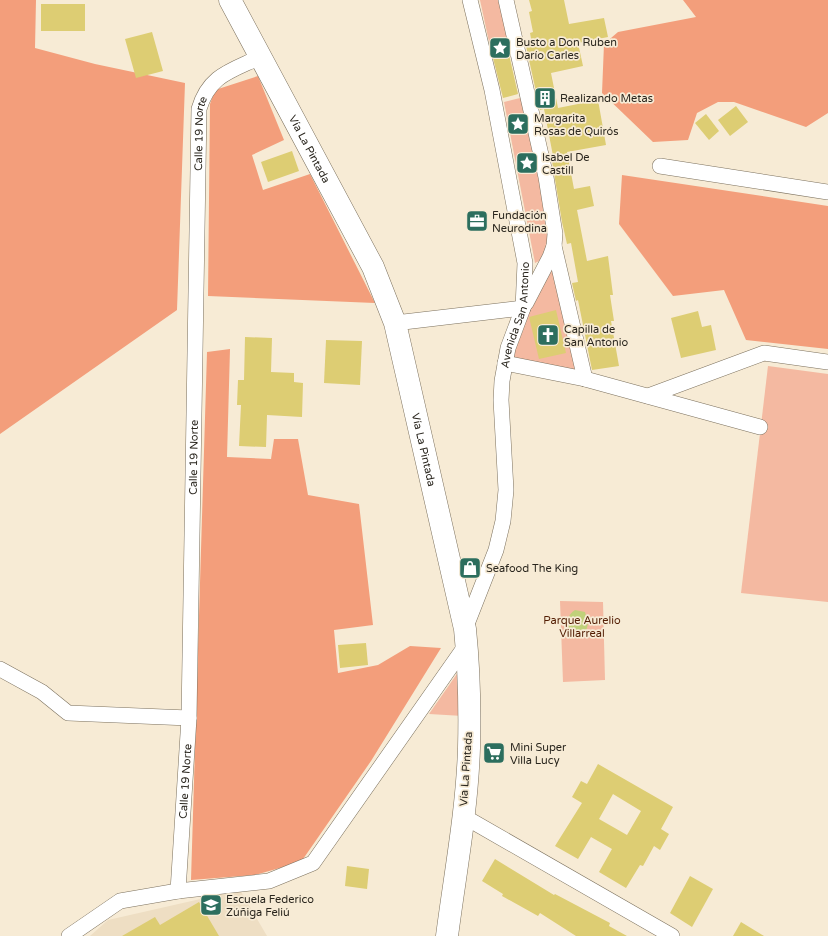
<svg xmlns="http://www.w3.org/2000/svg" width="828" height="936" viewBox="0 0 828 936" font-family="'Varela Round',sans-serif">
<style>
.built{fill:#eedec3}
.green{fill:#f4b9a1}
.forest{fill:#f39e7b}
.water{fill:#c0d17a}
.building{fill:#ddcd73;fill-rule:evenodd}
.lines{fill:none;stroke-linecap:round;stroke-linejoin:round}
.street-casing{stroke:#7c715e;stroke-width:16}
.secondary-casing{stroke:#7c715e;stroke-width:23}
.street{stroke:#fff;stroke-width:15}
.secondary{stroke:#fff;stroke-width:22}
.labels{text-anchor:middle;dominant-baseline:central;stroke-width:3.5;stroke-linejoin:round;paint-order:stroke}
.poi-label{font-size:11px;fill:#2a261e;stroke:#f7ebd5;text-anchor:start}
.street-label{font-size:11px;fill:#2a261e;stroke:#f7ebd5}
.park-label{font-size:11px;fill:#521d03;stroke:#f7ebd5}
</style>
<rect width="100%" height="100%" fill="#f7ebd5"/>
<path class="built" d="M240,890L267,936H90L108,920Z"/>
<g class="green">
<path d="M480,0H500L510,47L491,51Z"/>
<path d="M524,97L550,242L545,258L535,263L504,102Z"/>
<path d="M552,261L576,375L511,360L522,333L526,310Z"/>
<path d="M768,366L828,374V602L741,593Z"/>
<path d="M560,601L603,602L605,680L563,682Z"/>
<path d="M461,668L463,716L429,714Z"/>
</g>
<g class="forest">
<path d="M0,0H36L35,48L95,64L185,83L177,310L0,434Z"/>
<path d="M683,0H828V113L806,127L734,102H718L697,113L688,140L653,142L602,93L604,44L618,32L696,17Z"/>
<path d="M258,76L284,140L252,155L263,190L310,174L375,303L208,296L210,104L215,90Z"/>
<path d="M622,175L828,206V349L746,340L724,290L673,296L619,224Z"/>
<path d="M230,349L227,457L271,459L274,439H298L308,495L359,504L373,625L334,630L338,673L378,665L410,646L441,648L371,761L301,862L255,875L191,880L207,352Z"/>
</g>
<path class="water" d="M575,610L585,612L588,624L586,631L579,633L570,631C566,623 567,615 575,610Z"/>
<g class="building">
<path d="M529,0H564L569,24L604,18L608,37L578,43L583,66L551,73L558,108L598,100L606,145L567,152L574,189L590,186L594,206L577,210L587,261L608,256L613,295H610L614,321H611L619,366L592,370L578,300L576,301L572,283L578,282L571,243L567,244L562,222L552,161H554L544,109L540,110L526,46L532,44L530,33L533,32L529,12L532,11Z"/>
<rect x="41" y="4" width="44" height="27"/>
<path d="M152,32L163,71L136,78L125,39Z"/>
<path d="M508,50L518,94L503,98L492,54Z"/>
<path d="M736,106L748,122L730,136L718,120Z"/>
<path d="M706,114L719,131L709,140L695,123Z"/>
<path d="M292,151L299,171L268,182L261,162Z"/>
<path d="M556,310L566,353L539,359L529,317Z"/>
<path d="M698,311L702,327L711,325L716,350L681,358L671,318Z"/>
<path d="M245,337L272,338L271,372L294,373V382L303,383L302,417L267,415L266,447L239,446L241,405H237L238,380H244Z"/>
<path d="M326,340L362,341L360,385L324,383Z"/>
<path d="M366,643L368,665L340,668L338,645Z"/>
<path d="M598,764L673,807L661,829L669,834L660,850L654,846L643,866L640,865L626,888L599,872L612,849L591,837L578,859L555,846L582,803L572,797L581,781L587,784ZM613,794L641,811L627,835L599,819Z"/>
<path d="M495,859L554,895L555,894L610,923L609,926L627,936H576L540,913L538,916L502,896L503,894L482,881Z"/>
<path d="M347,866L369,869L367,889L345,886Z"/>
<path d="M690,876L713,889L692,927L670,913Z"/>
<path d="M199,902L219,936H122L155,917L160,925Z"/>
<path d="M741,922L764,936H733Z"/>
</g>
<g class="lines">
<g class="street-casing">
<g id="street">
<path d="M506,0L546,177L555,234L554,246L550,257L526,303"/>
<path d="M660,166L828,192"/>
<path d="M554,246L585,379"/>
<path d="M395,323L523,308"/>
<path d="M505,363L585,379L760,427"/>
<path d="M648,396L764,353L828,362"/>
<path id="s1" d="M465,629L496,550L503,521L506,490L501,400L502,381L508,348L523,308L525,263L492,90L470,0"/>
<path d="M0,669L42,692L68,713L189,718"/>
<path d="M463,816L672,936"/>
<path id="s2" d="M178,891L189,718L199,109C209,75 231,71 260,57"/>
<path d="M69,936L120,901L178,891L269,881L313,863L466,645"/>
</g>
</g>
<g class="secondary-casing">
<g id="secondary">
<path id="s3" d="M230,0L373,267L395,323L465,629C469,668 470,708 469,748C467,811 455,874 447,936"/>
</g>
</g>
<use href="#street" class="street"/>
<use href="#secondary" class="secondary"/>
</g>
<defs>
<g id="sight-square" transform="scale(1.15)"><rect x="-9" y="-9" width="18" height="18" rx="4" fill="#2c6e5e" stroke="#f7ebd5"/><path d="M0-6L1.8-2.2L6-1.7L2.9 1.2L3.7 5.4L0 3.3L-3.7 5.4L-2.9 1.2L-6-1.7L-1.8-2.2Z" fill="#fff"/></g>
<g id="building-square" transform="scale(1.15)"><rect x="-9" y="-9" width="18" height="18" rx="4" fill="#2c6e5e" stroke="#f7ebd5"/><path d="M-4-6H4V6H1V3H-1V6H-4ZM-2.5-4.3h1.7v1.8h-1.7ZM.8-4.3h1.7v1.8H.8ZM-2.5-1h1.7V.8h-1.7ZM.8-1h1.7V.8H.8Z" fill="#fff"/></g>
<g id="office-square" transform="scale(1.15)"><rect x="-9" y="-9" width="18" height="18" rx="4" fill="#2c6e5e" stroke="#f7ebd5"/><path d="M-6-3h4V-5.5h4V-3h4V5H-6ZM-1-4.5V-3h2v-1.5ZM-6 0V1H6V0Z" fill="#fff"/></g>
<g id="church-square" transform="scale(1.15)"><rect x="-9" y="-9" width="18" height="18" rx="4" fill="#2c6e5e" stroke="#f7ebd5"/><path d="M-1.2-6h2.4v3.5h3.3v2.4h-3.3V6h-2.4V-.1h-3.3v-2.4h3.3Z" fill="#fff"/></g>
<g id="shop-square" transform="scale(1.15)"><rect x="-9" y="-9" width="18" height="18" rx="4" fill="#2c6e5e" stroke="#f7ebd5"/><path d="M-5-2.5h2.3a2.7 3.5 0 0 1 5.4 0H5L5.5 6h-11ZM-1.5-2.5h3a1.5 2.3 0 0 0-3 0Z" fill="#fff"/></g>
<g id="supermarket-square" transform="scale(1.15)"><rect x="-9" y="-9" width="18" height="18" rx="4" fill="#2c6e5e" stroke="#f7ebd5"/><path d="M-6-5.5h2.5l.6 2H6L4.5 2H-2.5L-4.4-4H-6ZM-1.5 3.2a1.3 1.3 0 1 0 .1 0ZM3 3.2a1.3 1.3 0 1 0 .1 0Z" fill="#fff"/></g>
<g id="school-square" transform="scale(1.15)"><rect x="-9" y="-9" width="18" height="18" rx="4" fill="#2c6e5e" stroke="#f7ebd5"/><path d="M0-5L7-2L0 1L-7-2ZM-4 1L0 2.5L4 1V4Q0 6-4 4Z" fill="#fff"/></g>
</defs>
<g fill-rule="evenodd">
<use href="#sight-square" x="500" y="48"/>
<use href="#building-square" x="545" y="98"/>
<use href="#sight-square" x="518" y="124"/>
<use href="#sight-square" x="527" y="163"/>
<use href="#office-square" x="477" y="221"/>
<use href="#church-square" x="548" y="335"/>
<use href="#shop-square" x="470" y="568"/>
<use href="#supermarket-square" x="494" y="753"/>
<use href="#school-square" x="211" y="905"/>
</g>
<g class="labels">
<g class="poi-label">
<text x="516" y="42">Busto a Don Ruben<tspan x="516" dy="13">Darío Carles</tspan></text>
<text x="560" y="98">Realizando Metas</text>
<text x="534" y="118">Margarita<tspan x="534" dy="13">Rosas de Quirós</tspan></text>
<text x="542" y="157">Isabel De<tspan x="542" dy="13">Castill</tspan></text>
<text x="492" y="215">Fundación<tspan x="492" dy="13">Neurodina</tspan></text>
<text x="564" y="329">Capilla de<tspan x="564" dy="13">San Antonio</tspan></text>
<text x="486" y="568">Seafood The King</text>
<text x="510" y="747">Mini Super<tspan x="510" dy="13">Villa Lucy</tspan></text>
<text x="226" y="899">Escuela Federico<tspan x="226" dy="13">Zúñiga Feliú</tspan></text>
</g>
<g class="street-label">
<text stroke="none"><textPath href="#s2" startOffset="758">Calle 19 Norte</textPath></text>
<text stroke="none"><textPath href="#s3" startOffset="169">Vía La Pintada</textPath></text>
<text stroke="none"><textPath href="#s1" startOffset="323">Avenida San Antonio</textPath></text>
<text stroke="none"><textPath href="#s3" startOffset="493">Vía La Pintada</textPath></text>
<text stroke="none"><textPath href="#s2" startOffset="434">Calle 19 Norte</textPath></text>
<text transform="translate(466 769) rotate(-86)">Vía La Pintada</text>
<text stroke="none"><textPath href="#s2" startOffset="110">Calle 19 Norte</textPath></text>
</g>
<g class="park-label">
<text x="582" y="620">Parque Aurelio<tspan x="582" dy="13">Villarreal</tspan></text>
</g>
</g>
</svg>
